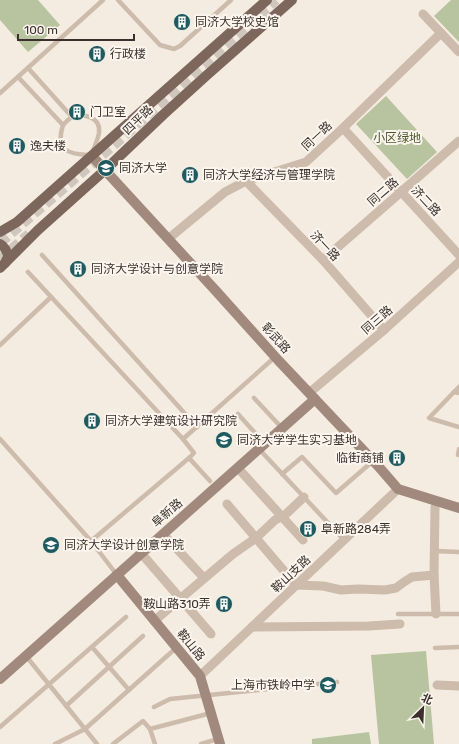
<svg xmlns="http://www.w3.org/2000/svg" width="459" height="744" viewBox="0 0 459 744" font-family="Rubik,'Noto Sans SC',sans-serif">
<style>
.green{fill:#b8c4a0}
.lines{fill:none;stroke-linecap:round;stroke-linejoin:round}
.primary-tunnel{stroke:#cfc6bd;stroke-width:10;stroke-dasharray:10 5;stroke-linecap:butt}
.lane{stroke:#cdbbac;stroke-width:4.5}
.street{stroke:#cdbbac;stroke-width:9}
.secondary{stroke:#a18a7d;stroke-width:10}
.primary{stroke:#7d675c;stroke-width:10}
.labels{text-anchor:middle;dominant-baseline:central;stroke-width:4;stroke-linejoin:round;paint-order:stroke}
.poi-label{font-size:12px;fill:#3b302b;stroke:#fbf5ee;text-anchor:start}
.street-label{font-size:12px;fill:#3b302b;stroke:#fbf5ee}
.park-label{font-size:12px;fill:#4a5a2e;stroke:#fbf5ee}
</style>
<rect width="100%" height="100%" fill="#f4ebe1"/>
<g class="green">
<path d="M0,0H38L60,25L28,52L0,20Z"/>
<path d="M451,0H459V42L434,16Z"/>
<path d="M386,96L437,152L407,179L356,124Z"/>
<path d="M426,651L434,744H379L371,655Z"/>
<path d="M369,732L371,744H312V739Z"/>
</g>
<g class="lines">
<g class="primary-tunnel">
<path d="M0,243L121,139L276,0"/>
<path d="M0,259L29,234"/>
</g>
<g class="lane">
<path d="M118,0L160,45L174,49L180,46L231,0"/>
<path d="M28,68L72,117C84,113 101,117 99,133C98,139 95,145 93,151"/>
<path d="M18,77L63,125C55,151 68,154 89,155"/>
<path d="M0,93L103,0"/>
<path d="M63,125L68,120L72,117"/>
<path d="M42,255L197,427"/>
<path d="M28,272L183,439L275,357"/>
<path d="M0,345L51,297"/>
<path d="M454,392L459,387"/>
<path d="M459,393L454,392L429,418L459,427"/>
<path d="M254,398L282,428"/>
<path d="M238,414L265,444"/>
<path d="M0,439L91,541L189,458L210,481"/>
<path d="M183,439L194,453L189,458"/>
<path d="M259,449L344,540"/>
<path d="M459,449L458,455H459"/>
<path d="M282,474L302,457L336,493L373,461"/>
<path d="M91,541L117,575"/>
<path d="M435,551L459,552"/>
<path d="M398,614H459"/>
<path d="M92,647L129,690"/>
<path d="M435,648L459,647"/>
<path d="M26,656L97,744"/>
<path d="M66,706L143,636"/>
<path d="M154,707L170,699L337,682"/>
<path d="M0,727L126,617"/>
<path d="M150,729L211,713"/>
<path d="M55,744L85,729L176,648"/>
<path d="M113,744L143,721L150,729L155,744"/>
<path d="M201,744L218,739"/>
</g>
<g class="street">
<path d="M423,14L459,52"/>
<path d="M343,128L459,255"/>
<path d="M246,181L323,260L384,330"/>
<path d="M168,239L225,192L246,181L306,162L343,128L441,33"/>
<path d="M323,260L401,192L459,141"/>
<path d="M309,393L384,330L459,262"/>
<path d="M238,468L303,540"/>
<path d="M227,504L296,585L323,586L341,590L358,589L385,590L396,588L404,582L412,577L434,575L435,507"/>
<path d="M163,534L204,578"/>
<path d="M141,553L211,634"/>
<path d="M434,575L436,614"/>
<path d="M154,621L233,554L256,538L275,520L285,515L304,497"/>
<path d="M252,627L369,626L400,624"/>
<path d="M200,676L398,489"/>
<path d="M437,685L459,686"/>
</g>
<g class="secondary">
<path d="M92,156L216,291L278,360L379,467L398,489L459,508"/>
<path d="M117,575L200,676L220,744"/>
<path d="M0,679L315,399"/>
</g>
<g class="primary">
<path d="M0,232L17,222L267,0"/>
<path d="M0,244C4,246 8,252 8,257C7,259 6,261 5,263"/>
<path d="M0,268L38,230L105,170L164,114L207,75L292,0"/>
</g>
</g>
<defs>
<g id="building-disc" transform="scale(0.9)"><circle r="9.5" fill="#1f5a5e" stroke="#fbf5ee"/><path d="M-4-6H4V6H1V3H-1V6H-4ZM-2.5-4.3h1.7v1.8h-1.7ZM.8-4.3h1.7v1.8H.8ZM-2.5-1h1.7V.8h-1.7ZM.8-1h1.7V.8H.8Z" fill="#fff"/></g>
<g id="university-disc" transform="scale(0.9)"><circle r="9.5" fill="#1f5a5e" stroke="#fbf5ee"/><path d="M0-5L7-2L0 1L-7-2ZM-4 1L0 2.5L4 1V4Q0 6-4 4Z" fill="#fff"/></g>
<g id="school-disc" transform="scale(0.9)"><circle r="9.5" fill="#1f5a5e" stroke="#fbf5ee"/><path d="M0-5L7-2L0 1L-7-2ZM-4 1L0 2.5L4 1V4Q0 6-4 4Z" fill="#fff"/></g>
</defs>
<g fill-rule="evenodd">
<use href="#building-disc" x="182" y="22"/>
<use href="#building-disc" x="97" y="54"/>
<use href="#building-disc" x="77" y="112"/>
<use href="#building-disc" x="17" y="146"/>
<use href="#university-disc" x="106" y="168"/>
<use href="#building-disc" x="190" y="175"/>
<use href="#building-disc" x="78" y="269"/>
<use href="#building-disc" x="92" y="421"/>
<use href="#school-disc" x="224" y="440"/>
<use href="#building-disc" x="397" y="458"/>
<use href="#building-disc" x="308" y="529"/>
<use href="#school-disc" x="51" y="545"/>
<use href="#building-disc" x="224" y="604"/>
<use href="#school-disc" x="328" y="685"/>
</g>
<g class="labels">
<g class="poi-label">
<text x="195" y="22">同济大学校史馆</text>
<text x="110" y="54">行政楼</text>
<text x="90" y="112">门卫室</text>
<text x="30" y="146">逸夫楼</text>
<text x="119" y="168">同济大学</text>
<text x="203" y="175">同济大学经济与管理学院</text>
<text x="91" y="269">同济大学设计与创意学院</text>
<text x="105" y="421">同济大学建筑设计研究院</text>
<text x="237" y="440">同济大学学生实习基地</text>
<text x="384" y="458" text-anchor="end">临街商铺</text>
<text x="321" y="529">阜新路284弄</text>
<text x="64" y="545">同济大学设计创意学院</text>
<text x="211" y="604" text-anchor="end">鞍山路310弄</text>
<text x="315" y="685" text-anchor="end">上海市铁岭中学</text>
</g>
<g class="street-label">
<text transform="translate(138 120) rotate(-44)">四平路</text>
<text transform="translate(317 136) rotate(-43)">同一路</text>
<text transform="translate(383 192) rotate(-41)">同二路</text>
<text transform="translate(426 201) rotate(47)">济二路</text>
<text transform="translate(325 246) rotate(47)">济一路</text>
<text transform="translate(377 320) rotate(-41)">同三路</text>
<text transform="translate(276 338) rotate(48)">彰武路</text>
<text transform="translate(167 513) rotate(-41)">阜新路</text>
<text transform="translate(291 574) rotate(-43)">鞍山支路</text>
<text transform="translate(191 645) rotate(51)">鞍山路</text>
</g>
<g class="park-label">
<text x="397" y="138">小区绿地</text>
</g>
</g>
<g transform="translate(423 708) rotate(24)" stroke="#fbf5ee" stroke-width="3" paint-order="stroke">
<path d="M0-3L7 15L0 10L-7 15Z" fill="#3b302b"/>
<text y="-6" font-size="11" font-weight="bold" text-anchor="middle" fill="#3b302b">北</text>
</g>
<path d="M18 34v6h116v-6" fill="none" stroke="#3b302b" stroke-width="2"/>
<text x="24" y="34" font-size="12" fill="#3b302b" stroke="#fbf5ee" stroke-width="3" paint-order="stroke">100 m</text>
</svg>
